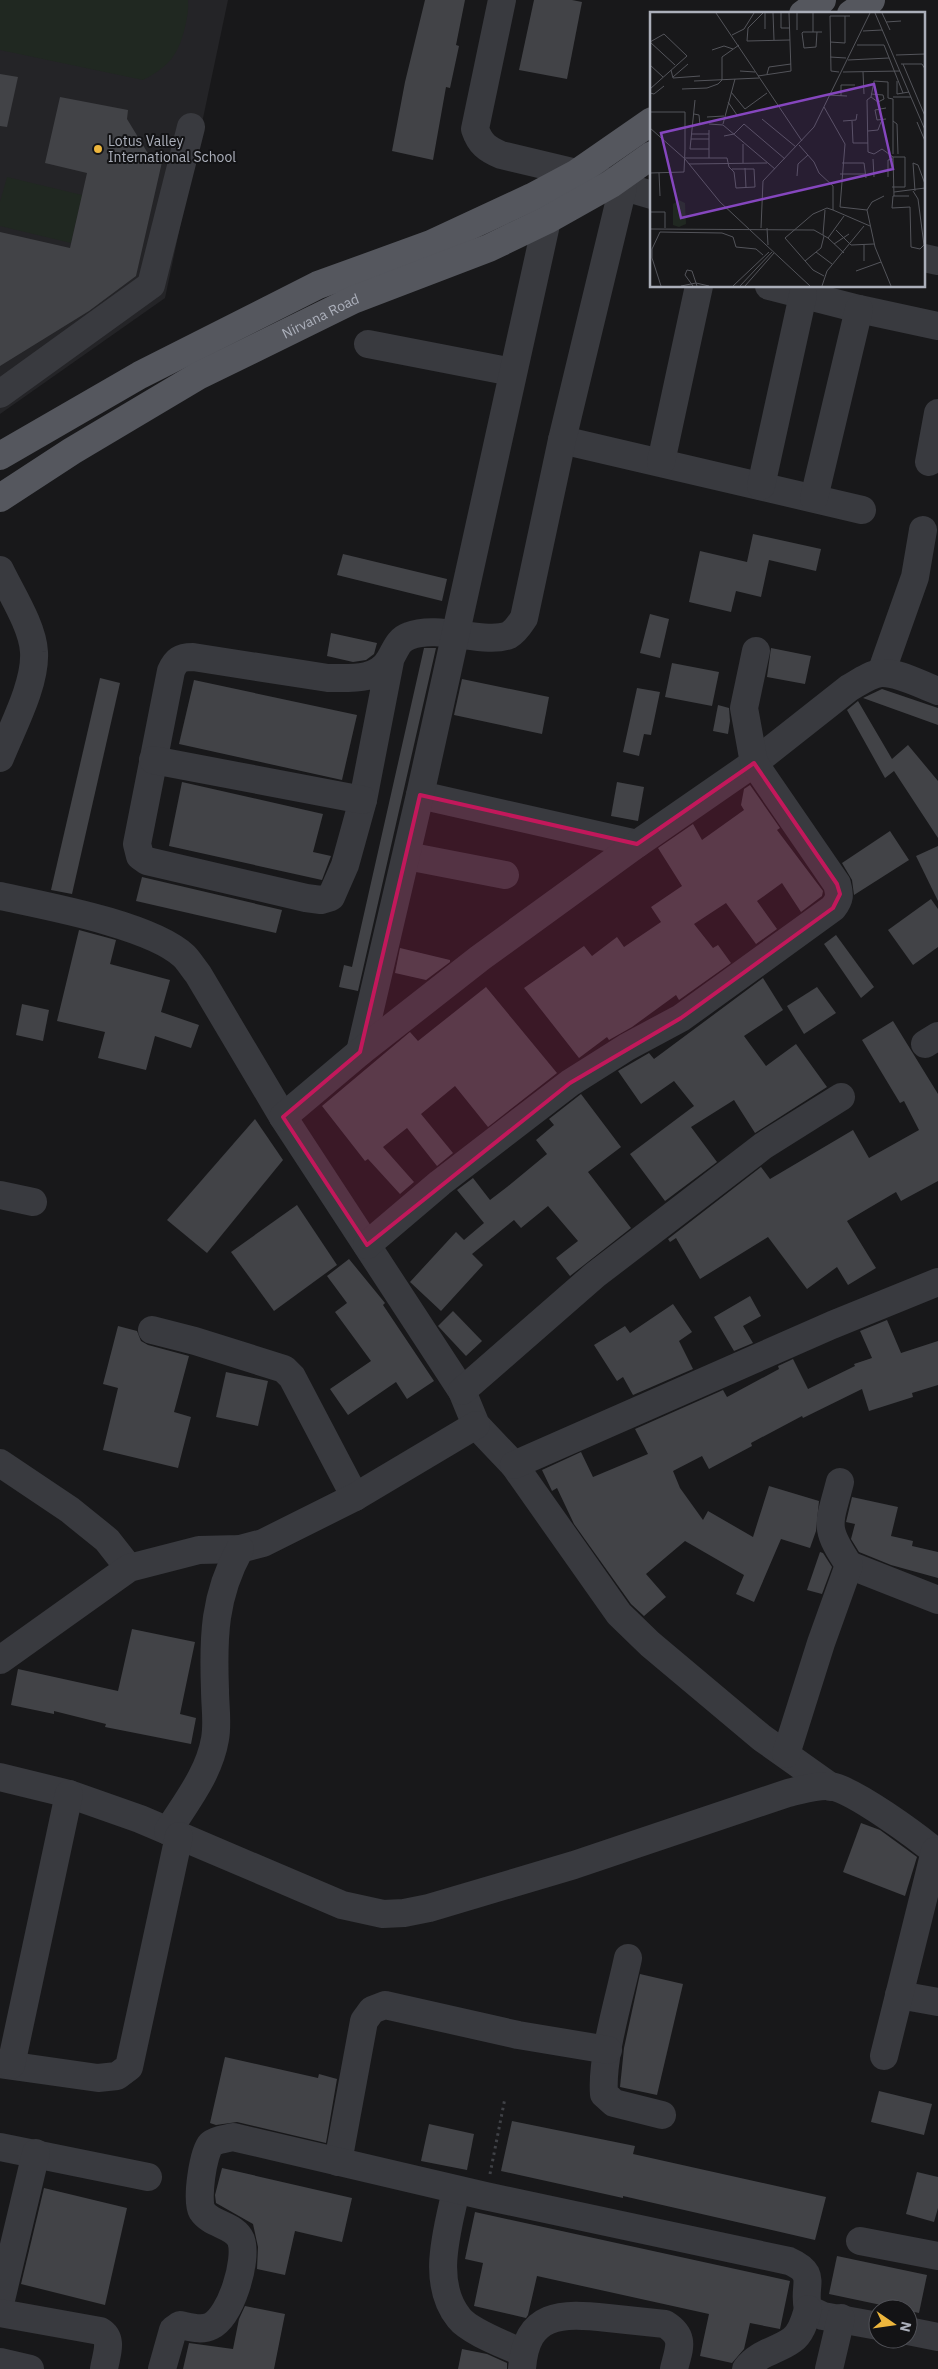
<svg xmlns="http://www.w3.org/2000/svg" width="938" height="2369" viewBox="0 0 938 2369" font-family="'IBM Plex Sans',sans-serif">
<style>
.built{fill:#242427}
.green{fill:#202821}
.building{fill:#424347}
.lines{fill:none;stroke-linecap:round;stroke-linejoin:round}
.path{stroke:#3f4146;stroke-width:3;stroke-dasharray:2.5 4;stroke-linecap:butt}
.minor{stroke:#393a3f;stroke-width:28}
.major{stroke:#55575e;stroke-width:28}
.marked{fill:#c2185b;fill-opacity:0.2;stroke:#c2185b;stroke-width:4;stroke-linejoin:round}
.poi-dot{fill:#edb63d;stroke:#131315;stroke-width:2}
.labels{text-anchor:middle;dominant-baseline:central;stroke-width:4;stroke-linejoin:round;paint-order:stroke}
.poi-label{font-size:14px;fill:#abafba;stroke:#131315;text-anchor:start}
.street-label{font-size:14px;fill:#abafba;stroke:#131315}
.inset-road{fill:none;stroke:#53545a;stroke-width:1}
.view{fill:#8546be;fill-opacity:0.15;stroke:#8546be;stroke-width:2.5}
.inset-edge{fill:none;stroke:#abafba;stroke-width:2.5}
</style>
<rect width="100%" height="100%" fill="#18181a"/>
<path class="built" d="M0,0H228L165,298L0,414Z"/>
<g class="green">
<path d="M0,0H188C189,9 187,18 185,27C178,56 169,66 143,80L0,50Z"/>
<path d="M7,177L82,195L71,243L0,226V202Z"/>
</g>
<g class="building">
<path d="M425,0H465L456,45L459,46L450,88L446,87L433,160L392,151L405,82Z"/>
<path d="M534,0H572L582,2L567,79L519,70Z"/>
<path d="M0,74L18,77L7,127L0,126Z"/>
<path d="M60,97L128,110L127,119L152,160L162,162L136,276L89,311L0,366V232L70,248L87,173L45,163Z"/>
<path d="M753,534L821,549L816,571L769,560L761,597L736,591L731,612L689,602L700,551L747,562Z"/>
<path d="M343,554L447,579L442,601L337,575Z"/>
<path d="M650,614L669,619L660,658L640,653Z"/>
<path d="M331,633L377,643L374,654L366,660L353,662L327,656Z"/>
<path d="M424,648H436L358,991L339,987L344,965L352,967Z"/>
<path d="M771,648L811,656L805,684L767,677Z"/>
<path d="M672,663L719,672L712,706L665,697Z"/>
<path d="M100,678L120,683L72,894L51,890Z"/>
<path d="M462,679L549,697L542,734L454,715Z"/>
<path d="M194,680L357,715L342,780L179,744Z"/>
<path d="M637,688L660,692L651,735L644,734L639,756L623,752Z"/>
<path d="M882,689L938,708V725L863,698Z"/>
<path d="M858,701L892,759L908,745L938,781V838L894,771L885,778L847,710Z"/>
<path d="M718,705L729,708L730,721L728,734L713,731Z"/>
<path d="M182,782L323,814L313,852L331,856L322,880L169,846Z"/>
<path d="M617,782L644,787L638,821L611,816Z"/>
<path d="M750,785L780,828L777,830L823,891L822,896L801,912L782,883L757,901L777,929L756,944L726,903L694,924L713,948L718,945L731,963L679,1000L676,995L632,1027L609,1040L607,1037L579,1058L524,988L584,946L592,956L617,937L624,947L661,922L651,907L682,886L658,848L693,824L702,840L744,810L741,805L744,789Z"/>
<path d="M890,831L909,860L854,895L852,880L842,863Z"/>
<path d="M938,846V901L916,856Z"/>
<path d="M142,877L282,910L276,933L136,901Z"/>
<path d="M931,899L938,909V947L913,965L888,930Z"/>
<path d="M79,930L116,940L110,964L170,980L161,1012L199,1025L191,1048L155,1036L146,1070L98,1058L105,1032L57,1021Z"/>
<path d="M836,935L874,987L861,998L824,944Z"/>
<path d="M400,948L450,960V962L426,980L395,973Z"/>
<path d="M763,978L783,1010L744,1036L766,1066L796,1044L827,1087L755,1133L734,1100L691,1127L717,1162L665,1201L630,1154L694,1106L674,1081L641,1104L618,1071L649,1053L654,1059Z"/>
<path d="M486,987L557,1073L488,1127L455,1086L421,1114L453,1153L437,1166L407,1128L383,1147L414,1182L400,1194L368,1159L365,1161L322,1106L410,1032L418,1041Z"/>
<path d="M817,987L836,1013L804,1034L787,1006Z"/>
<path d="M22,1004L49,1010L43,1041L16,1035Z"/>
<path d="M893,1021L938,1094V1181L901,1201L896,1192L847,1221L876,1268L848,1285L837,1267L807,1289L768,1237L700,1279L676,1238L670,1242L668,1239L761,1167L770,1179L853,1130L869,1158L919,1130L904,1101L900,1103L862,1040Z"/>
<path d="M581,1094L621,1147L588,1172L631,1228L570,1276L556,1258L578,1241L548,1206L521,1228L514,1220L472,1254L483,1265L441,1311L410,1282L456,1232L464,1240L484,1223L457,1190L473,1178L490,1200L507,1187L547,1154L536,1140L554,1125L549,1119Z"/>
<path d="M255,1119L283,1160L207,1253L167,1220Z"/>
<path d="M297,1205L337,1265L274,1311L231,1252Z"/>
<path d="M349,1259L385,1303L383,1305L434,1381L407,1399L396,1382L348,1415L330,1389L371,1361L335,1312L347,1303L327,1276Z"/>
<path d="M750,1296L761,1316L743,1326L753,1343L734,1351L714,1317Z"/>
<path d="M673,1304L692,1332L679,1341L693,1369L633,1395L623,1377L617,1381L594,1345L625,1326L630,1333Z"/>
<path d="M453,1311L482,1341L466,1356L438,1326Z"/>
<path d="M887,1320L901,1353L938,1341V1385L912,1393L913,1397L869,1411L862,1389L803,1418L802,1416L751,1443L752,1446L709,1469L702,1456L673,1471L680,1488L703,1520L708,1511L753,1537L769,1486L819,1501L816,1531L810,1548L781,1539L754,1602L736,1594L744,1575L685,1541L646,1574L666,1597L644,1616L631,1604L574,1524L557,1488L552,1491L542,1470L581,1452L593,1477L648,1454L635,1429L723,1390L727,1397L779,1369L778,1366L793,1359L808,1389L855,1366L854,1364L872,1358L860,1331Z"/>
<path d="M118,1326L137,1331L141,1341L148,1345L189,1356L174,1412L191,1417L178,1468L103,1450L118,1388L103,1384Z"/>
<path d="M226,1372L268,1381L258,1426L216,1417Z"/>
<path d="M852,1497L898,1507L891,1536L913,1541L912,1546L938,1552V1578L891,1565L859,1552L851,1539L855,1524L846,1522Z"/>
<path d="M820,1552L823,1553L832,1567L822,1594L807,1590Z"/>
<path d="M132,1629L195,1642L180,1714L196,1718L191,1744L105,1727L106,1724L54,1711V1714L11,1705L18,1669L118,1691Z"/>
<path d="M861,1823L880,1830L917,1857L905,1896L843,1872Z"/>
<path d="M640,1974L683,1984L657,2095L620,2087L624,2048Z"/>
<path d="M225,2057L318,2078L319,2074L337,2079L326,2143L237,2122L216,2125L210,2123Z"/>
<path d="M879,2091L932,2104L924,2135L871,2122Z"/>
<path d="M512,2121L635,2146L633,2154L826,2197L815,2240L623,2196V2198L501,2171Z"/>
<path d="M429,2124L474,2134L467,2170L421,2161Z"/>
<path d="M222,2168L352,2198L342,2242L295,2231L285,2275L257,2269L258,2247L253,2224L216,2203L215,2195Z"/>
<path d="M917,2172L938,2177V2208L934,2222L906,2214Z"/>
<path d="M44,2188L127,2208L105,2305L21,2284Z"/>
<path d="M475,2212L790,2281L780,2329L750,2323L744,2349L732,2363L700,2356L709,2314L537,2276L528,2315L526,2318L474,2306L483,2263L465,2259Z"/>
<path d="M837,2256L927,2275L919,2313L829,2294Z"/>
<path d="M245,2306L285,2314L274,2369H183L189,2343L233,2349L239,2319Z"/>
<path d="M462,2349L487,2354L507,2363V2369H458Z"/>
</g>
<g class="lines">
<path class="path" d="M490,2174L505,2098"/>
<g class="minor">
<path d="M502,0L475,129C480,144 487,149 501,155L577,173L652,195"/>
<path d="M924,258L938,261"/>
<path d="M769,286L859,309L938,326"/>
<path d="M368,344L512,372"/>
<path d="M0,394L151,285L191,127"/>
<path d="M562,440L862,510"/>
<path d="M661,462L699,286"/>
<path d="M929,462L938,413"/>
<path d="M761,486L803,295"/>
<path d="M814,498L859,309"/>
<path d="M0,570C11,593 33,627 34,652C36,684 12,728 0,758"/>
<path d="M390,661L363,800L345,865L331,897L321,900L306,898L147,861L140,856L137,844L171,671C176,660 180,657 193,657L328,678C350,678 378,681 390,659C396,649 398,640 409,636C438,624 485,645 509,635C516,631 520,624 524,618L562,440L623,187"/>
<path d="M881,673L915,577L923,530"/>
<path d="M153,760L363,800"/>
<path d="M420,795L637,844"/>
<path d="M407,856L505,875"/>
<path d="M0,896C46,906 151,925 184,956C189,961 193,968 198,974L283,1117L462,1391L476,1425L514,1465L619,1614L650,1644L762,1738L831,1787"/>
<path d="M925,1044L938,1036"/>
<path d="M360,1052L420,795L547,220"/>
<path d="M283,1117L360,1052L480,958L637,844L754,763L849,688C858,683 870,674 881,673C899,672 921,685 938,691"/>
<path d="M0,1195L33,1202"/>
<path d="M367,1245L440,1183L570,1083L627,1047L681,1018L833,908C840,899 840,895 837,884L754,763L744,708L756,651"/>
<path d="M152,1330L195,1341L284,1369L292,1377L355,1497"/>
<path d="M462,1391L595,1275L763,1146L841,1097"/>
<path d="M0,1463L70,1510L107,1540L129,1568"/>
<path d="M514,1465L832,1325L938,1282"/>
<path d="M849,1565L938,1600"/>
<path d="M0,1660L129,1568L199,1550L240,1549L263,1543L355,1497L476,1425"/>
<path d="M786,1754L821,1643L849,1565C823,1526 829,1525 840,1482"/>
<path d="M0,1777L69,1794L140,1819L342,1905L383,1914L404,1913L429,1908L574,1865L788,1793C802,1790 815,1785 830,1786C853,1789 918,1837 938,1854"/>
<path d="M168,1831C186,1802 209,1774 215,1739C218,1723 215,1706 215,1690C213,1637 214,1596 240,1549"/>
<path d="M628,1958C620,1996 601,2057 604,2094L614,2103L662,2115"/>
<path d="M899,1995L938,2002"/>
<path d="M884,2056L935,1851"/>
<path d="M0,2064L98,2078L117,2076L129,2067L179,1836"/>
<path d="M11,2065L69,1794"/>
<path d="M0,2147L148,2177"/>
<path d="M338,2162L364,2021L372,2010L385,2005L518,2035L608,2050"/>
<path d="M456,2190C448,2229 430,2282 459,2318C470,2332 506,2345 523,2353"/>
<path d="M860,2241L938,2256"/>
<path d="M0,2304L36,2153"/>
<path d="M0,2313L100,2331C114,2339 106,2355 104,2369"/>
<path d="M908,2331L938,2337"/>
<path d="M0,2362L30,2369"/>
<path d="M162,2369L173,2330L180,2325C190,2327 201,2331 211,2326C231,2316 248,2260 241,2240C235,2225 211,2225 202,2211C196,2201 203,2152 211,2144C217,2139 226,2139 233,2137L485,2196L789,2261C819,2274 802,2285 808,2309L823,2316L878,2326"/>
<path d="M522,2369C526,2312 561,2313 608,2318C627,2320 646,2322 665,2324C686,2337 679,2348 674,2369"/>
<path d="M746,2369C759,2352 777,2351 792,2340C802,2333 805,2319 808,2309"/>
<path d="M829,2369L841,2318"/>
</g>
<g class="major">
<path d="M803,14L822,0"/>
<path d="M851,14L871,0"/>
<path d="M0,456L140,375L318,285L431,244L532,197L577,173L652,121"/>
<path id="s1" d="M0,498L72,451L198,376L353,300L489,248L547,220L611,184L652,155"/>
</g>
</g>
<path class="marked" d="M754,763L837,884L840,894L833,908L681,1018L570,1083L367,1245L283,1117L360,1052L420,795L637,844Z"/>
<circle class="poi-dot" cx="98" cy="149" r="5"/>
<g class="labels">
<g class="poi-label">
<text x="108" y="141">Lotus Valley<tspan x="108" dy="16">International School</tspan></text>
</g>
<g class="street-label">
<text stroke="none"><textPath href="#s1" startOffset="369">Nirvana Road</textPath></text>
</g>
</g>
<g transform="translate(650 12)">
<rect width="275" height="275" fill="#18181a"/>
<path d="M29,188L35,191L36,212L29,215L23,213V192Z" fill="#202821"/>
<path class="inset-road" d="M66,1L152,129M113,1L98,16L97,29L140,28M115,1V17M123,1L124,28M131,1V16H139M147,1V18M163,1V20M225,1L275,118M232,1L240,18M236,10L251,9M213,19L232,18M167,20L166,35L154,36L152,21L153,20H172M82,23L94,17L104,1M0,30L14,22L37,44L0,77M0,30L25,53M180,30L195,31V4M207,33H234M234,33L253,81M62,38L74,34L83,37M246,43L275,42M180,45L196,46M198,48L239,46M251,52H272L275,57M253,52L275,104M0,53L13,65M21,58L23,66L50,64M90,59L105,60M189,60L181,59L180,4H200M193,60L250,59M213,60L214,82M117,62L119,55L141,52M108,64L141,59L139,1M23,65L38,52M44,69L109,66M247,69V82L259,80M32,77L57,76L68,72L72,68V45L89,33M81,80L95,97L117,81M0,81L4,82L14,74M177,83L197,84M191,84V73H205M221,85L228,90L234,87L233,83L221,82M243,85H261M45,88L40,137H59M78,90L87,103M174,95L195,132L190,195L217,198M236,96L225,98L227,108L236,107M0,100H35V137L34,160L0,161M44,102L49,103L50,113M57,105L74,104M112,107L146,135M193,109L206,108L207,102M202,109L203,131H218M243,109L247,112L248,142M267,110L275,129M59,112L73,113L125,157M73,112L85,67M0,116L35,147L70,190L160,274M218,119L228,118L231,110M41,122H59M74,124L84,122L94,112L135,147M41,127H59M93,132V151M149,133L164,150L169,161L183,174V198L220,214M243,145L244,184M35,146H77L79,155L84,160L86,176L105,175L104,157H82M59,146V118M223,147L224,165M192,151H214L216,166M39,152L117,151M95,156L96,176M9,161L10,184M190,162H216M147,164L148,152L158,143M238,165V148L243,147M242,175H255V145H243L232,137L224,142L218,140L217,88L221,85L224,69L238,70V86L243,87V142M265,179L263,151L268,153L275,172M244,180L275,176M234,184L222,190L217,198L225,235L241,274M259,184H243L242,196L260,195L261,235L270,237L274,233L268,187L263,179M0,200H15V216M111,216L113,169L164,115L220,1M117,216L118,233M0,217L164,218L178,226L194,241M186,218L201,233L224,232M173,223L175,198M178,226L194,204M184,232L199,222M214,233V249M166,240L182,252M155,249L171,236L174,224M206,259L231,250M174,264L163,258L135,226L163,202L177,196L183,198M11,274L2,246V237L10,220L72,221L83,225L86,235L106,237L113,243M31,274L46,271L59,274M43,274L35,263L37,258L42,259L47,274M83,274L119,240M90,274L122,240M95,274L124,241M172,274L177,259L214,214"/>
<path class="view" d="M224,72L243,157L31,206L11,121Z"/>
<rect width="275" height="275" class="inset-edge"/>
</g>
<g transform="translate(893 2324) rotate(103)"><circle r="24" fill="#131315" stroke="#505157"/>
<path d="M0-4L9 19L0 12L-9 19Z" fill="#edb63d"/>
<text y="-8" font-size="14" font-weight="bold" text-anchor="middle" fill="#abafba">N</text>
</g>
</svg>
